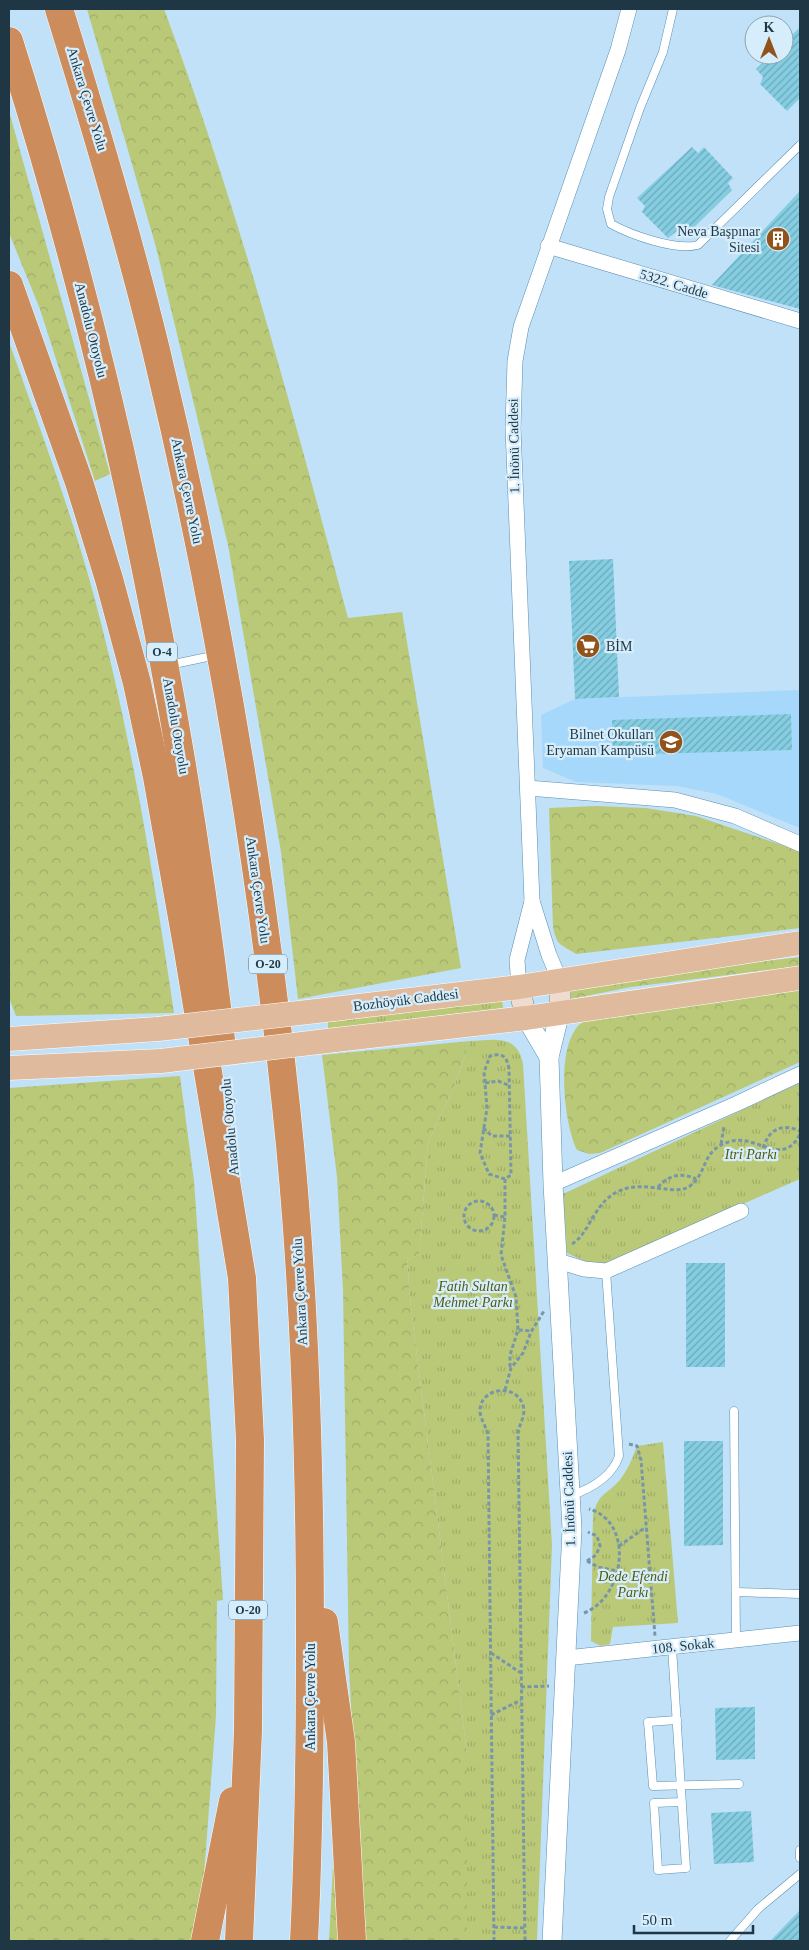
<svg xmlns="http://www.w3.org/2000/svg" width="809" height="1950" viewBox="0 0 809 1950" font-family="'Times New Roman',serif">
<style>
.built{fill:#a5d8fa}
.grass{fill:url(#grass-tufts)}
.forest{fill:url(#forest-crowns)}
.building{fill:url(#building-hatch)}
.lines{fill:none;stroke-linecap:round;stroke-linejoin:round}
.service-casing{stroke:#598fb2;stroke-width:9}
.minor-casing{stroke:#598fb2;stroke-width:16}
.tertiary-casing{stroke:#598fb2;stroke-width:20}
.secondary-casing{stroke:#598fb2;stroke-width:22}
.primary-casing{stroke:#fff;stroke-width:25}
.motorway-casing{stroke:#fff;stroke-width:29}
.path{stroke:#7996a9;stroke-width:3;stroke-dasharray:4 2.5;stroke-linecap:butt}
.service{stroke:#fff;stroke-width:8}
.minor{stroke:#fff;stroke-width:15}
.tertiary{stroke:#fff;stroke-width:19}
.secondary{stroke:#f0dcce;stroke-width:21}
.primary{stroke:#e0ba9d;stroke-width:24}
.motorway{stroke:#cc8c5b;stroke-width:28}
.primary-bridge-casing{stroke:#fff;stroke-width:25;stroke-linecap:butt}
.primary-bridge{stroke:#e0ba9d;stroke-width:24}
.labels{text-anchor:middle;dominant-baseline:central;stroke-width:4.5;stroke-linejoin:round;paint-order:stroke}
.shield{fill:#d6edfc;stroke:#566d7b;stroke-width:1}
.shield-label{font-size:12px;font-weight:bold;fill:#1f3644}
.street-label{font-size:14px;fill:#1f3644;stroke:#d6edfc}
.poi-label{font-size:14px;fill:#1f3644;stroke:#d6edfc;text-anchor:end}
.park-label{font-size:14px;font-style:italic;fill:#505a10;stroke:#d6edfc}
</style>
<defs>
<pattern id="grass-tufts" width="24" height="20" patternUnits="userSpaceOnUse" patternTransform="scale(1.25)"><rect width="24" height="20" fill="#bac978"/><path d="M3 7l-1-3M5 7V3M7 7l1-3M15 17l-1-3M17 17v-4M19 17l1-3" fill="none" stroke="#9fad69"/></pattern>
<pattern id="forest-crowns" width="20" height="18" patternUnits="userSpaceOnUse" patternTransform="scale(1.25)"><rect width="20" height="18" fill="#bac978"/><path d="M2 6a3 3 0 1 1 6 0M12 15a3 3 0 1 1 6 0" fill="none" stroke="#9fad69"/></pattern>
<pattern id="building-hatch" width="6" height="6" patternUnits="userSpaceOnUse" patternTransform="scale(1.25)"><rect width="6" height="6" fill="#85cee2"/><path d="M-1 1l2-2M0 6l6-6M5 7l2-2" fill="none" stroke="#6ca8b9"/></pattern>
</defs>
<rect width="100%" height="100%" fill="#c0e1f8"/>
<path class="built" d="M800,690V828L717,794L677,786L576,782L543,768L541,715L575,699Z"/>
<g class="grass">
<path d="M501,993L503,1008L328,1029V1019Z"/>
<path d="M470,1041C494,1040 517,1033 523,1064L552,1545L537,1941H467V1753L411,1308L407,1259L419,1255L428,1143L455,1084Z"/>
<path d="M800,1083V1179L598,1267L567,1253L563,1194Z"/>
<path d="M663,1442L678,1623L613,1627L610,1644L601,1646L591,1641L593,1514C600,1492 605,1496 619,1481C628,1470 632,1459 637,1446Z"/>
</g>
<g class="forest">
<path d="M87,9H164C238,207 293,413 348,618L402,612L461,968L298,999L281,852L228,545L156,247Z"/>
<path d="M9,111L110,474L95,481L40,309L9,233Z"/>
<path d="M9,342C38,424 69,505 92,589C130,728 153,871 174,1013L16,1016L9,998Z"/>
<path d="M596,806L646,808L696,816L800,851V928L576,954C561,944 557,947 553,927L549,808Z"/>
<path d="M800,957V966L631,987L571,999L569,984Z"/>
<path d="M800,986V1062L600,1153L589,1154L577,1150C564,1123 557,1056 575,1030C578,1024 585,1021 590,1018Z"/>
<path d="M470,1041L455,1084L428,1143L419,1255L407,1259L411,1308L467,1753V1941H363L349,1667L343,1290L337,1177L322,1055Z"/>
<path d="M180,1076L194,1181L223,1600L217,1601L216,1715L204,1875L192,1941H9V1088Z"/>
<path d="M335,1828L341,1941H329Z"/>
</g>
<g class="building">
<path d="M800,27V98L787,111L760,84L763,77L756,69L771,55H784V43Z"/>
<path d="M692,147L698,153L704,147L733,178L728,183L732,190L683,238L677,231L668,238L642,212L645,206L637,198Z"/>
<path d="M800,191V309L712,285Z"/>
<path d="M613,559L619,697L575,699L569,561Z"/>
<path d="M791,714L792,750L613,755L612,720Z"/>
<rect x="686" y="1263" width="39" height="104"/>
<path d="M684,1441H723V1545L684,1546Z"/>
<path d="M755,1707V1759L716,1760L715,1708Z"/>
<path d="M751,1811L754,1862L714,1864L711,1813Z"/>
<path d="M800,1910V1941H770Z"/>
</g>
<g class="lines">
<g class="service-casing">
<g id="service">
<path d="M673,9L663,52L640,108L609,197L607,209L611,224C631,235 676,251 698,245L800,145"/>
<path d="M169,665L217,655"/>
<path d="M734,1411L736,1640"/>
<path d="M570,1496C590,1489 612,1478 619,1456L606,1271"/>
<path d="M736,1592L800,1594"/>
<path d="M672,1647C677,1721 681,1795 686,1868L658,1870L654,1803L682,1802"/>
<path d="M677,1720L648,1722L653,1786L739,1784"/>
<path d="M800,1850V1858"/>
<path d="M730,1941L758,1909L800,1874"/>
</g>
</g>
<g class="minor-casing">
<g id="minor">
<path d="M548,246L800,321"/>
<path d="M528,788L675,800L735,816L800,844"/>
<path d="M532,901L513,428L515,361L521,327L618,50L629,9"/>
<path d="M519,987L517,960L532,901L549,955L560,981"/>
<path d="M553,1184L736,1104L800,1074"/>
<path d="M558,1261L584,1269L606,1271L741,1211"/>
<path d="M566,1658L800,1633"/>
</g>
</g>
<g class="tertiary-casing">
<g id="tertiary">
<path d="M526,1018L549,1057"/>
<path d="M552,1941L572,1529L553,1184L549,1057L560,1012"/>
</g>
</g>
<g class="secondary-casing">
<g id="secondary">
<path d="M560,981V1012"/>
<path d="M519,987L526,1018"/>
</g>
</g>
<g class="primary-casing">
<g id="primary">
<path d="M334,1009L519,987L800,943"/>
<path d="M9,1039L158,1029"/>
<path d="M335,1040L526,1018L800,978"/>
<path d="M9,1068L161,1061"/>
</g>
</g>
<g class="motorway-casing">
<g id="motorway">
<path d="M59,9C94,122 128,235 156,350C216,598 259,851 286,1106C305,1281 310,1460 310,1636C310,1738 309,1840 304,1941"/>
<path d="M9,41C113,368 182,706 222,1048"/>
<path d="M9,285L79,482L109,579L137,683L157,777L188,951L242,1278L250,1440L248,1731L239,1941"/>
<path d="M324,1622L341,1742L352,1941"/>
<path d="M205,1941L233,1801"/>
</g>
</g>
<g class="path">
<path d="M485,1083L498,1081L508,1085"/>
<path d="M483,1128L492,1136H511"/>
<path d="M721,1144L724,1126"/>
<path d="M763,1148C769,1129 782,1123 800,1131"/>
<path d="M505,1179L489,1174L480,1153L487,1108L484,1072L490,1056C503,1052 507,1057 509,1069L511,1175L505,1179V1217L501,1255L516,1297L518,1330"/>
<path d="M658,1187C669,1175 681,1172 696,1179"/>
<circle cx="479" cy="1216" r="15"/>
<path d="M494,1215L505,1217"/>
<path d="M572,1244C590,1233 594,1202 619,1191C644,1179 675,1197 690,1186C709,1172 700,1149 732,1141C757,1135 783,1168 800,1134"/>
<path d="M510,1367V1355L518,1330L531,1331"/>
<path d="M505,1390L511,1368L523,1353L531,1332L544,1311"/>
<path d="M629,1444L637,1446L641,1460L655,1636"/>
<path d="M619,1546L646,1527"/>
<path d="M587,1561L596,1555L600,1546L597,1536L588,1532"/>
<path d="M587,1561L598,1567L617,1571"/>
<path d="M584,1613C625,1597 635,1522 589,1509"/>
<path d="M491,1653L521,1673"/>
<path d="M521,1687L549,1686"/>
<path d="M491,1715L521,1700"/>
<path d="M494,1927L525,1928"/>
<path d="M494,1941L488,1434C486,1427 481,1420 480,1412C479,1388 515,1382 523,1405C526,1415 520,1423 518,1432L525,1941"/>
</g>
<use href="#service" class="service"/>
<use href="#minor" class="minor"/>
<use href="#tertiary" class="tertiary"/>
<use href="#secondary" class="secondary"/>
<use href="#primary" class="primary"/>
<use href="#motorway" class="motorway"/>
<g class="primary-bridge-casing">
<g id="primary-bridge">
<path d="M158,1029L334,1009"/>
<path d="M161,1061L335,1040"/>
</g>
</g>
<use href="#primary-bridge" class="primary-bridge"/>
</g>
<defs>
<g id="building-disc" transform="scale(1.25)"><circle r="9.5" fill="#92531b" stroke="#d6edfc"/><path d="M-4-6H4V6H1V3H-1V6H-4ZM-2.5-4.3h1.7v1.8h-1.7ZM.8-4.3h1.7v1.8H.8ZM-2.5-1h1.7V.8h-1.7ZM.8-1h1.7V.8H.8Z" fill="#fff"/></g>
<g id="supermarket-disc" transform="scale(1.25)"><circle r="9.5" fill="#92531b" stroke="#d6edfc"/><path d="M-6-5.5h2.5l.6 2H6L4.5 2H-2.5L-4.4-4H-6ZM-1.5 3.2a1.3 1.3 0 1 0 .1 0ZM3 3.2a1.3 1.3 0 1 0 .1 0Z" fill="#fff"/></g>
<g id="school-disc" transform="scale(1.25)"><circle r="9.5" fill="#92531b" stroke="#d6edfc"/><path d="M0-5L7-2L0 1L-7-2ZM-4 1L0 2.5L4 1V4Q0 6-4 4Z" fill="#fff"/></g>
</defs>
<g fill-rule="evenodd">
<use href="#building-disc" x="778" y="239"/>
<use href="#supermarket-disc" x="588" y="646"/>
<use href="#school-disc" x="671" y="742"/>
</g>
<g class="labels">
<g class="shield">
<rect x="147" y="642.5" width="30" height="19" rx="4"/>
<rect x="249" y="954.5" width="38" height="19" rx="4"/>
<rect x="229" y="1600.5" width="38" height="19" rx="4"/>
</g>
<g class="shield-label">
<text x="162" y="652">O-4</text>
<text x="268" y="964">O-20</text>
<text x="248" y="1610">O-20</text>
</g>
<g class="street-label">
<text transform="translate(87 99) rotate(73)">Ankara Çevre Yolu</text>
<text transform="translate(674 284) rotate(17)">5322. Cadde</text>
<text transform="translate(91 330) rotate(76)">Anadolu Otoyolu</text>
<text transform="translate(514 446) rotate(-91)">1. İnönü Caddesi</text>
<text transform="translate(187 491) rotate(78)">Ankara Çevre Yolu</text>
<text transform="translate(176 726) rotate(80)">Anadolu Otoyolu</text>
<text transform="translate(258 890) rotate(82)">Ankara Çevre Yolu</text>
<text transform="translate(406 1000) rotate(-7)">Bozhöyük Caddesi</text>
<text transform="translate(230 1127) rotate(-95)">Anadolu Otoyolu</text>
<text transform="translate(300 1292) rotate(-93)">Ankara Çevre Yolu</text>
<text transform="translate(569 1499) rotate(-92)">1. İnönü Caddesi</text>
<text transform="translate(683 1646) rotate(-6)">108. Sokak</text>
<text transform="translate(310 1697) rotate(-90)">Ankara Çevre Yolu</text>
</g>
<g class="poi-label">
<text x="760" y="231">Neva Başpınar<tspan x="760" dy="16">Sitesi</tspan></text>
<text x="606" y="646" text-anchor="start">BİM</text>
<text x="654" y="734">Bilnet Okulları<tspan x="654" dy="16">Eryaman Kampüsü</tspan></text>
</g>
<g class="park-label">
<text x="751" y="1154">Itri Parkı</text>
<text x="473" y="1286">Fatih Sultan<tspan x="473" dy="16">Mehmet Parkı</tspan></text>
<text x="633" y="1576">Dede Efendi<tspan x="633" dy="16">Parkı</tspan></text>
</g>
</g>
<rect width="809" height="1950" fill="none" stroke="#1f3644" stroke-width="20"/>
<g transform="translate(769 40)"><circle r="24" fill="#d6edfc" stroke="#8da4b2"/>
<path d="M0-4L9 19L0 12L-9 19Z" fill="#92531b"/>
<text y="-8" font-size="14" font-weight="bold" text-anchor="middle" fill="#1f3644">K</text>
</g>
<path d="M634 1925v8h119v-8" fill="none" stroke="#1f3644" stroke-width="2.5"/>
<text x="642" y="1925" font-size="15" fill="#1f3644" stroke="#d6edfc" stroke-width="4" paint-order="stroke">50 m</text>
</svg>
